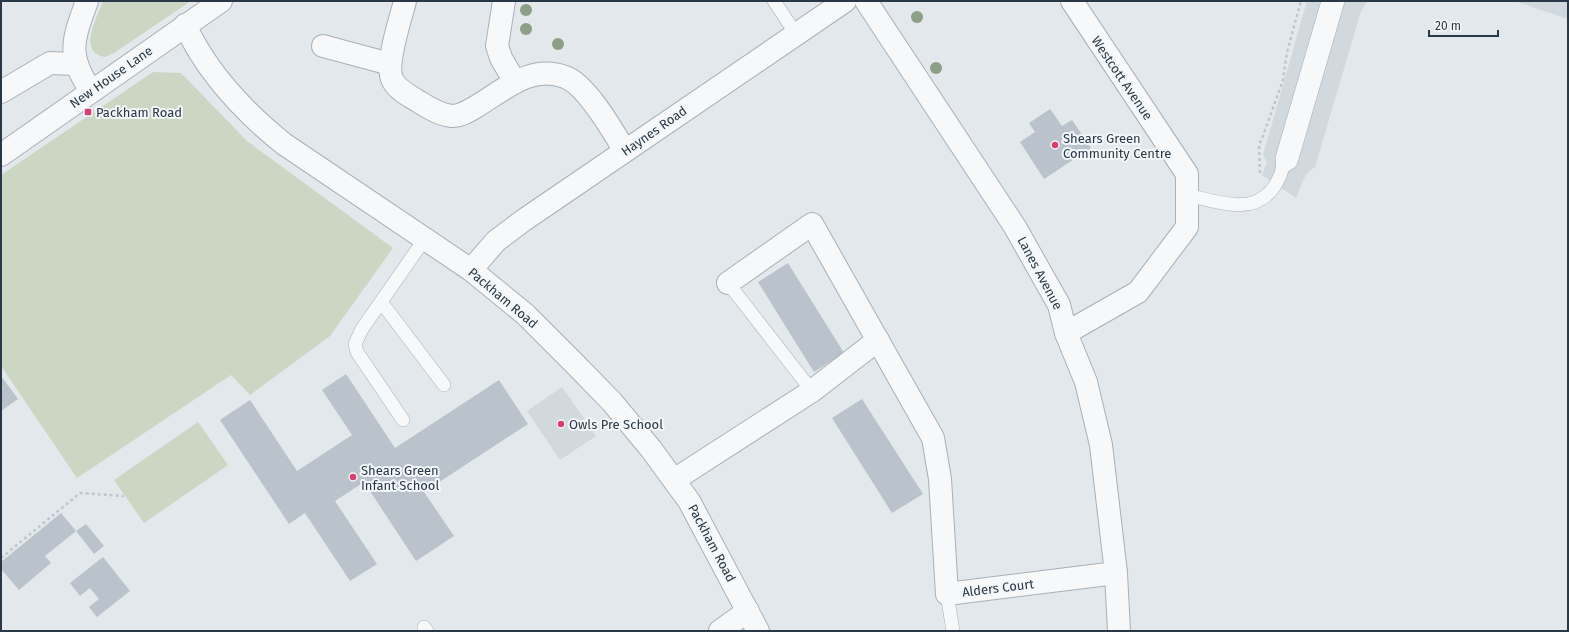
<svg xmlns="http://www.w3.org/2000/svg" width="1569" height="632" viewBox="0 0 1569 632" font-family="'Fira Sans',sans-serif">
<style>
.built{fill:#d1d8de}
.green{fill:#cbd7c3}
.building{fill:#bac2cb}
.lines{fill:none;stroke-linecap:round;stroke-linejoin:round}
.service-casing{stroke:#a7b0b7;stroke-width:14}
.minor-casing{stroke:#a7b0b7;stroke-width:24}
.tertiary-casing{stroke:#a7b0b7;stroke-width:24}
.path{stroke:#c1c6cb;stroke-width:2.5;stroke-dasharray:3 3;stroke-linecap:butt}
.service{stroke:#f6f8fa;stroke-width:13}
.minor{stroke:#f6f8fa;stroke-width:22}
.tertiary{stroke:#f6f8fa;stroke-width:22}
.tree{fill:#8c9f87}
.poi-dot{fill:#d94070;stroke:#f3f7f9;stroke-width:1.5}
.labels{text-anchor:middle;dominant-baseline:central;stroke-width:4;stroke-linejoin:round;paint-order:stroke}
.street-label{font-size:13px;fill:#293846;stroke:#f3f7f9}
.poi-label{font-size:13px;fill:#293846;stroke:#f3f7f9;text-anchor:start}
</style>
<rect width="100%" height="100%" fill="#e3e8ec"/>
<g class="built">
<path d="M1307,1H1368L1361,11L1315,167L1306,174L1296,198L1262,175L1267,163L1263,155Z"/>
<path d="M1514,1H1568V19Z"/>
<path d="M562,387L596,436L560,460L527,411Z"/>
</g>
<g class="green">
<path d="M103,1H191L114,53L105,57C77,52 97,18 103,1Z"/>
<path d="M153,72L181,73L247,141L393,248L330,336L250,395L231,375L77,478L1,366V175Z"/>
<path d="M198,422L228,465L144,523L114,480Z"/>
</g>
<g class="building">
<path d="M91,107L94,111L86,116L83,112Z"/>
<path d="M1050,109L1062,126L1072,120L1091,148L1044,179L1020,142L1035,132L1029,123Z"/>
<path d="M788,263L844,353L814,372L758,282Z"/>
<path d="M346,374L395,448L499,380L528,424L424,492L454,536L416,561L364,482L335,501L377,564L350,581L305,513L289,524L220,420L250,400L297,471L352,435L322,390Z"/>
<path d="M1,376L18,399L1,411Z"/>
<path d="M862,399L923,494L892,513L832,418Z"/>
<path d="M61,513L76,531L45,556L51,563L19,590L1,569V562Z"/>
<path d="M86,524L104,546L94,554L76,531Z"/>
<path d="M103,557L130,591L97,617L89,607L99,599L90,588L80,596L70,583Z"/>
</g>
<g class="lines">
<g class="service-casing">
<g id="service">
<path d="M774,1L796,34"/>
<path d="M1283,167L1291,162L1338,1"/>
<path d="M1187,195C1216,201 1253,217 1274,187C1280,177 1284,170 1282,158L1328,1"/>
<path d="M728,283L812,391"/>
<path d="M382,303L444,385"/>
<path d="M403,420L357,352L355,344L362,329L424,240"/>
<path d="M947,594L953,631"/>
<path d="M424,627L427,631"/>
</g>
</g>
<g class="minor-casing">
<g id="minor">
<path d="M87,1C73,40 66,54 91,91"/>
<path d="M405,1C401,18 384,66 393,81C397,89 408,95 416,100C426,106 439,115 452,116C461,116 469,111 477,106C504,90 531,64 565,77C586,84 613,131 625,151"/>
<path d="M504,1L497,46L501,58L515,82"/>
<path d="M866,1L1015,227L1059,305L1066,333L1086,382L1101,445L1116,573L1119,631"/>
<path d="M185,25C207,73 243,111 284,144L471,270L525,314L576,365L612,402L651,449L689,501L758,631"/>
<path d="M323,46L390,64"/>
<path d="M1,92L50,63L76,64"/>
<path d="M471,270L496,241L524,220L845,1"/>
<path d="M728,283L812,224L933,438L940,479L947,594L1116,573"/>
<path d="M1066,333L1138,292L1187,227V174L1072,1"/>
<path d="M674,480L812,391L878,340"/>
<path d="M720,631L748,611"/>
</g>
</g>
<g class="tertiary-casing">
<path id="tertiary" d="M1,155L221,1"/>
</g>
<g class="path">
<path d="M1260,173L1259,145L1263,136L1283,80L1287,52L1301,1"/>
<path d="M1,558L80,493L124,496"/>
</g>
<use href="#service" class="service"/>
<use href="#minor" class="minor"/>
<use href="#tertiary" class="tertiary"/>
</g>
<g class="tree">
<circle cx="526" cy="10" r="6"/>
<circle cx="917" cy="17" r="6"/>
<circle cx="526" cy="29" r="6"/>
<circle cx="558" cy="44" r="6"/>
<circle cx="936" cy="68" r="6"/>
</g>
<g class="poi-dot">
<rect x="84" y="108" width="8" height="8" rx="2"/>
<circle cx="1055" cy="145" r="4"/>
<circle cx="561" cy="424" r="4"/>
<circle cx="353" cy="477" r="4"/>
</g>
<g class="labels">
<g class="street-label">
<text transform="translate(111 77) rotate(-35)">New House Lane</text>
<text transform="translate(1122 78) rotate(56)">Westcott Avenue</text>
<text transform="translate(654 131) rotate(-35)">Haynes Road</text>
<text transform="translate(1040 273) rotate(62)">Lanes Avenue</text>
<text transform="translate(503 298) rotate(40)">Packham Road</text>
<text transform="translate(712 543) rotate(62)">Packham Road</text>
<text transform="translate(998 588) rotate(-7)">Alders Court</text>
</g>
<g class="poi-label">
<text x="96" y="112">Packham Road</text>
<text x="1063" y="138">Shears Green<tspan x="1063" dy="15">Community Centre</tspan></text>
<text x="569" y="424">Owls Pre School</text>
<text x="361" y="470">Shears Green<tspan x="361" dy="15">Infant School</tspan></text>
</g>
</g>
<rect width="1569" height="632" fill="none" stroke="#293846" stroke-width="4"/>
<path d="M1429 30v6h69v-6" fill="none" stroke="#293846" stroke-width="2"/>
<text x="1435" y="30" font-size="12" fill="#293846" stroke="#f3f7f9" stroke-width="3" paint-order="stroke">20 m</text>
</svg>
